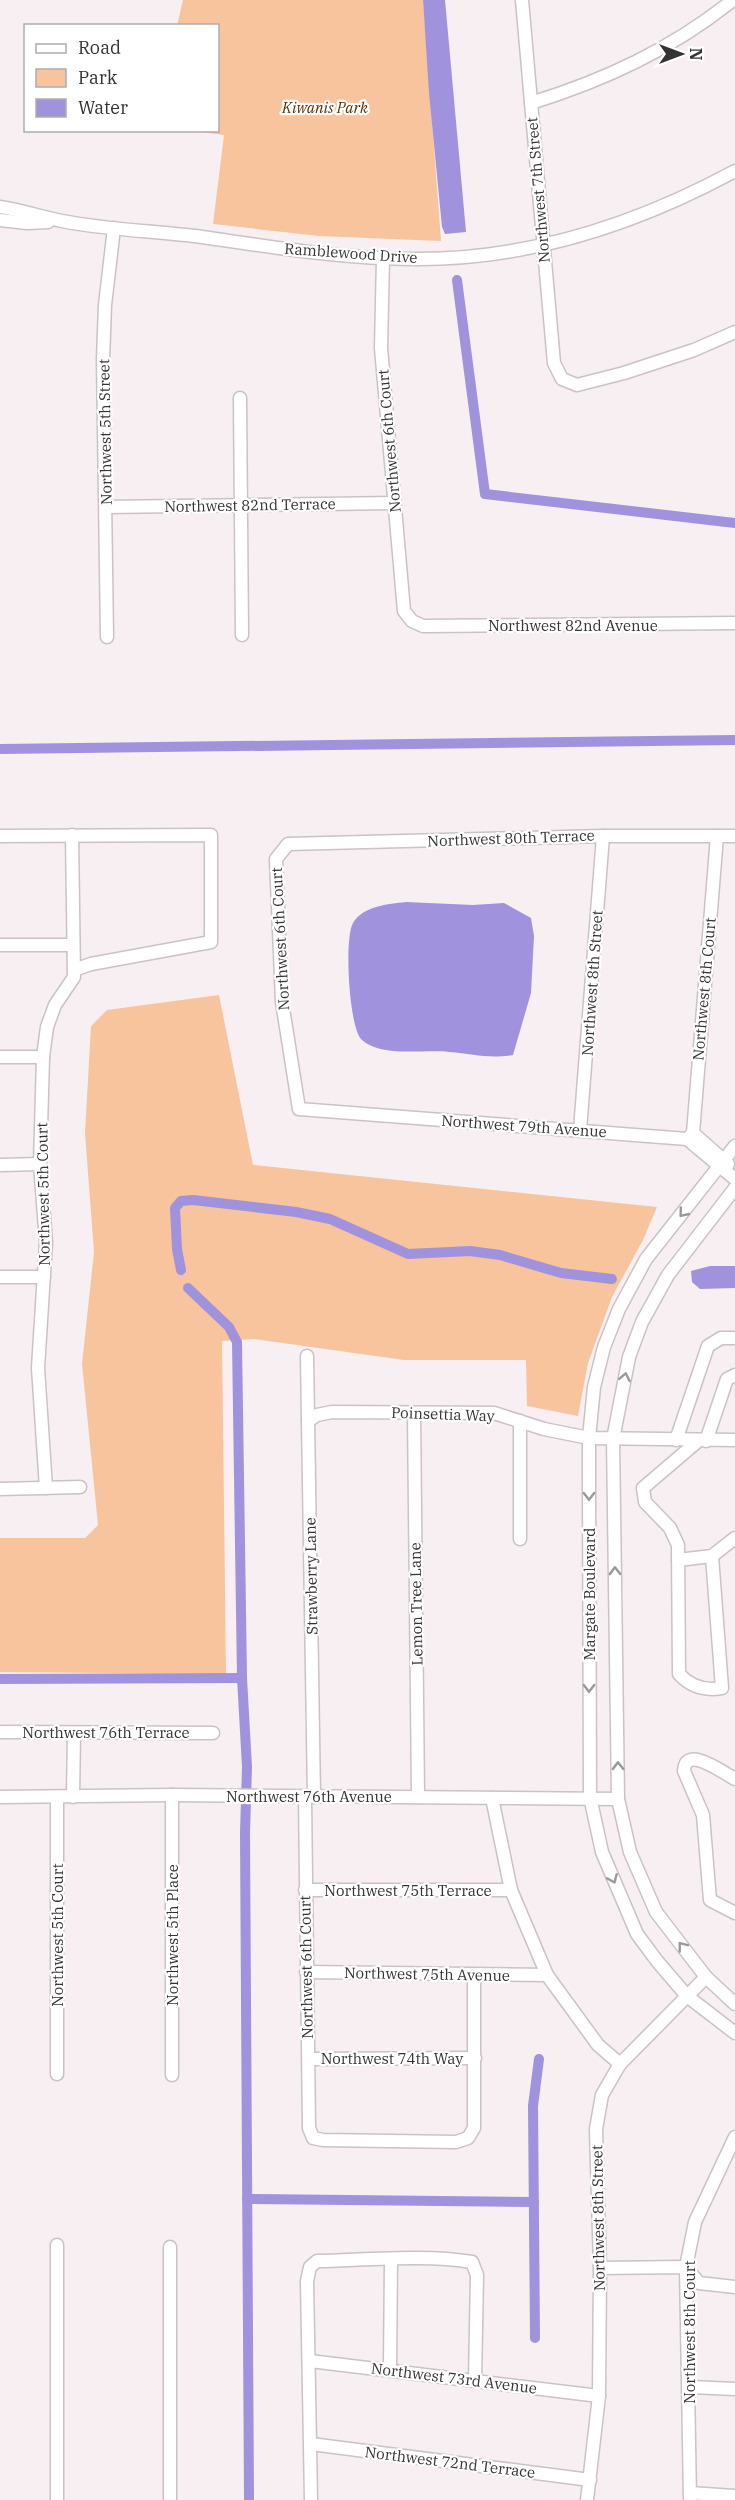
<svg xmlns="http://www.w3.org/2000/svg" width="735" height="2500" viewBox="0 0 735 2500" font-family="'IBM Plex Serif',serif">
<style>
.green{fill:#f8c49d}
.water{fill:#a192dd}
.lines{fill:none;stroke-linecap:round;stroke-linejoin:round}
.canal{stroke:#a192dd;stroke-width:10}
.minor-casing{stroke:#cac3c5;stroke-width:15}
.minor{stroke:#fff;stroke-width:12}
.oneway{stroke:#9a9899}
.labels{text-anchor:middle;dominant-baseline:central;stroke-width:4.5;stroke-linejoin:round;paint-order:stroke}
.park-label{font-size:15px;font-style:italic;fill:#582d00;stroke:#fff}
.street-label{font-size:15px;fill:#353233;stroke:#fff}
</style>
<rect width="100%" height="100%" fill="#f7eff1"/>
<g class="green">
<path d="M183,0H423L441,241L319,236L213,224L224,135L194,131L218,130V26H177Z"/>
<path d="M219,995L253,1165L657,1207L643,1240L612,1297L588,1363L578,1416L527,1406L526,1360H404L254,1339L222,1341L226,1674L0,1672V1538H85L98,1525L82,1364L94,1252L85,1133L91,1026L107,1010Z"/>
</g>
<g class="water">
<path d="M423,0H445L466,232L445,234L442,227L429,93Z"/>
<path d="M406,902L473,905L504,903L531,918L534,936L531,993L513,1055C488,1059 474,1054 449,1052C425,1049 380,1058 361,1039C349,1026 344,938 353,923C363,906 388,904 406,902Z"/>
<path d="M710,1266H735V1288L700,1289L692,1282L691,1271Z"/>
</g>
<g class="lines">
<g class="canal">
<path d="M457,280L485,494L735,523"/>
<path d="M0,749L735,740"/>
<path d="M181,1270L177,1249L175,1208L181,1201L193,1200L296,1212L330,1219L408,1254L470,1251L500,1255L561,1273L612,1279"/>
<path d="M188,1288L229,1327L237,1342L242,1678L247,1767L245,1833L249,2500"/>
<path d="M0,1679L242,1678"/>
<path d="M247,2199L534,2202"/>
<path d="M535,2338L533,2106L539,2059"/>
</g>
<g class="minor-casing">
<g id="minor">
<path d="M522,0L554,363L562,379L577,385L624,373L694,350L735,332"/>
<path d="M531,103C605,80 672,49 733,0"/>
<path d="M0,207C21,210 41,217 62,221C108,230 155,231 202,237C272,247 343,259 414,259C529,260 635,225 735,171"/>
<path d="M0,220L27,223L48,222"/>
<path d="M383,258L381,348L404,611L412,621L423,626L735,623"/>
<path d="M240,398L242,635"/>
<path d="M106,507L394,503"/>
<path d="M107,637L103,359L105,305L114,228"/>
<path d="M0,836L211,835V942L91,964L74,970"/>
<path d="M735,836H603L288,844L276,859L282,1002L299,1109L687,1139L735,1179"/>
<path d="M0,945H73"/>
<path d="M0,1057H43"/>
<path d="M580,1130L603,836"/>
<path d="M693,1133L728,1164"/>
<path d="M687,1139L693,1133L717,836"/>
<path d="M735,1146L646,1259L619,1309L604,1347L594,1387L589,1438V1481L590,1797L602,1852L637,1934L657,1961L687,1996L735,2033"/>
<path d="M0,1165L40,1164"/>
<path d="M735,1188L668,1275L642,1322L629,1357L613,1439L618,1799L630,1852L656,1912L706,1977L735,2004"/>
<path d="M0,1277H44"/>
<path d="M307,1356L314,1797"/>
<path d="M414,1413L418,1796"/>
<path d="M308,1421L317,1415L332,1412L494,1413L544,1429L589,1438L735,1440"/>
<path d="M676,1440L708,1346L721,1338H735"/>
<path d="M698,1441L643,1488L645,1502L670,1528L678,1545L679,1674C690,1686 705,1691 722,1688L712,1556"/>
<path d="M706,1441L727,1379L735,1375"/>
<path d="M46,1488L38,1368L46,1242L40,1164L43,1057L47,1027L55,1005L74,977L72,835"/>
<path d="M0,1489L80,1487"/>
<path d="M520,1539V1421"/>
<path d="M678,1560L712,1556L735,1538"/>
<path d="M0,1732L213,1733"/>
<path d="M735,1779C722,1772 685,1744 684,1771L703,1815L710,1900L735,1913"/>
<path d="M172,1795V2075"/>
<path d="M0,1797L172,1795L618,1799"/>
<path d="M73,1797L74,1733"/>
<path d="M305,1797L309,2128L313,2138L323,2140L456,2142L468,2138L474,2128V1975"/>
<path d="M492,1798L511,1890L547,1975L598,2045L620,2064"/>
<path d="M305,1890H511"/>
<path d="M306,1972L547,1975"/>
<path d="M309,2059L475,2058"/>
<path d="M57,2074V1797"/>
<path d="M170,2247V2500"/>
<path d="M600,2268L686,2267L699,2283L735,2287"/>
<path d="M310,2361L599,2396"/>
<path d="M390,2369L391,2259"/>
<path d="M690,2387L735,2389"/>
<path d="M311,2444L590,2480"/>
<path d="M690,2493L735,2496"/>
<path d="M57,2500V2245"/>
<path d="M311,2500L307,2281L310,2267L317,2261C364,2260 427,2254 472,2262L477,2275L475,2380"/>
<path d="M587,2500L599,2396L600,2268L596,2129L602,2095L620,2064L706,1977"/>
<path d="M690,2500L686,2267L695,2222L735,2137"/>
</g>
</g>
<use href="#minor" class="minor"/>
</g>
<defs><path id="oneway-chevron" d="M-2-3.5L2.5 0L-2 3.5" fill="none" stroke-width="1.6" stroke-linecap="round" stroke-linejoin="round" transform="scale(1.5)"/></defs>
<g class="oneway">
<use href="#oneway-chevron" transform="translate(683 1213) rotate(129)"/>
<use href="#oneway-chevron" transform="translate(625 1377) rotate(-79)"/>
<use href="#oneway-chevron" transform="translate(589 1496) rotate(90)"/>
<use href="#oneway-chevron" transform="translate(615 1571) rotate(-91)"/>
<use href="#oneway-chevron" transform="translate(589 1688) rotate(90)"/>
<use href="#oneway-chevron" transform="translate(618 1766) rotate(-91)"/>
<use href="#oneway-chevron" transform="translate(613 1879) rotate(67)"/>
<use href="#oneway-chevron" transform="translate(682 1946) rotate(-128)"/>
</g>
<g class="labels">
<g class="park-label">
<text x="325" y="107">Kiwanis Park</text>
</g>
<g class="street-label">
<text transform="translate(538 190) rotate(-95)">Northwest 7th Street</text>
<text transform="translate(351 253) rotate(4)">Ramblewood Drive</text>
<text transform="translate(105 432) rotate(-91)">Northwest 5th Street</text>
<text transform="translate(389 441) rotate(-95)">Northwest 6th Court</text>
<text transform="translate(250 505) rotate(-1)">Northwest 82nd Terrace</text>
<text x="573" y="625">Northwest 82nd Avenue</text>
<text transform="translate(511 838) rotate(-2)">Northwest 80th Terrace</text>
<text transform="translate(280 939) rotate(-93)">Northwest 6th Court</text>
<text transform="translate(592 983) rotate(-86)">Northwest 8th Street</text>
<text transform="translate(704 989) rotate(-85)">Northwest 8th Court</text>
<text transform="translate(524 1126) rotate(4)">Northwest 79th Avenue</text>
<text transform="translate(43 1194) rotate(-91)">Northwest 5th Court</text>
<text transform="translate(443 1414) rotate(2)">Poinsettia Way</text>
<text transform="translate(311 1576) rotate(-91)">Strawberry Lane</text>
<text transform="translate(589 1594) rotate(-90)">Margate Boulevard</text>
<text transform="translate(416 1604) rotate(-91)">Lemon Tree Lane</text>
<text x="106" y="1732">Northwest 76th Terrace</text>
<text x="309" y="1796">Northwest 76th Avenue</text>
<text x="408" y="1890">Northwest 75th Terrace</text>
<text transform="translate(57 1935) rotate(-90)">Northwest 5th Court</text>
<text transform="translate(172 1935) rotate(-90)">Northwest 5th Place</text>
<text transform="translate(306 1967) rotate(-91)">Northwest 6th Court</text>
<text transform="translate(427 1974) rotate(1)">Northwest 75th Avenue</text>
<text x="392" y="2058">Northwest 74th Way</text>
<text transform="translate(598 2218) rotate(-91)">Northwest 8th Street</text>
<text transform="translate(689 2332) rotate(-90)">Northwest 8th Court</text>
<text transform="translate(454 2378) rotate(7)">Northwest 73rd Avenue</text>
<text transform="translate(450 2462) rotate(7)">Northwest 72nd Terrace</text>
</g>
</g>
<rect x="24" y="24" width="195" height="108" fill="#ffffff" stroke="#aeadad" stroke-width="1.5"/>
<rect x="36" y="44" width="30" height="9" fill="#ffffff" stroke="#aeadad" stroke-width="1.5"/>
<text x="78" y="54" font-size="18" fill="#353233">Road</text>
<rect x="36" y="69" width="30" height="18" fill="#f8c49d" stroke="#aeadad" stroke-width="1.5"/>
<text x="78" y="84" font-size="18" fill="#353233">Park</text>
<rect x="36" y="99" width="30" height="18" fill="#a192dd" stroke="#aeadad" stroke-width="1.5"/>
<text x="78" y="114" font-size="18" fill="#353233">Water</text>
<g transform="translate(681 54) rotate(90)" stroke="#ffffff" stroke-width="4.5" paint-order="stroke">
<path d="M0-4.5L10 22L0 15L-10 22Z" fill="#353233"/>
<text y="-9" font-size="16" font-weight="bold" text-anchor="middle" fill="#353233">N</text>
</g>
</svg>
